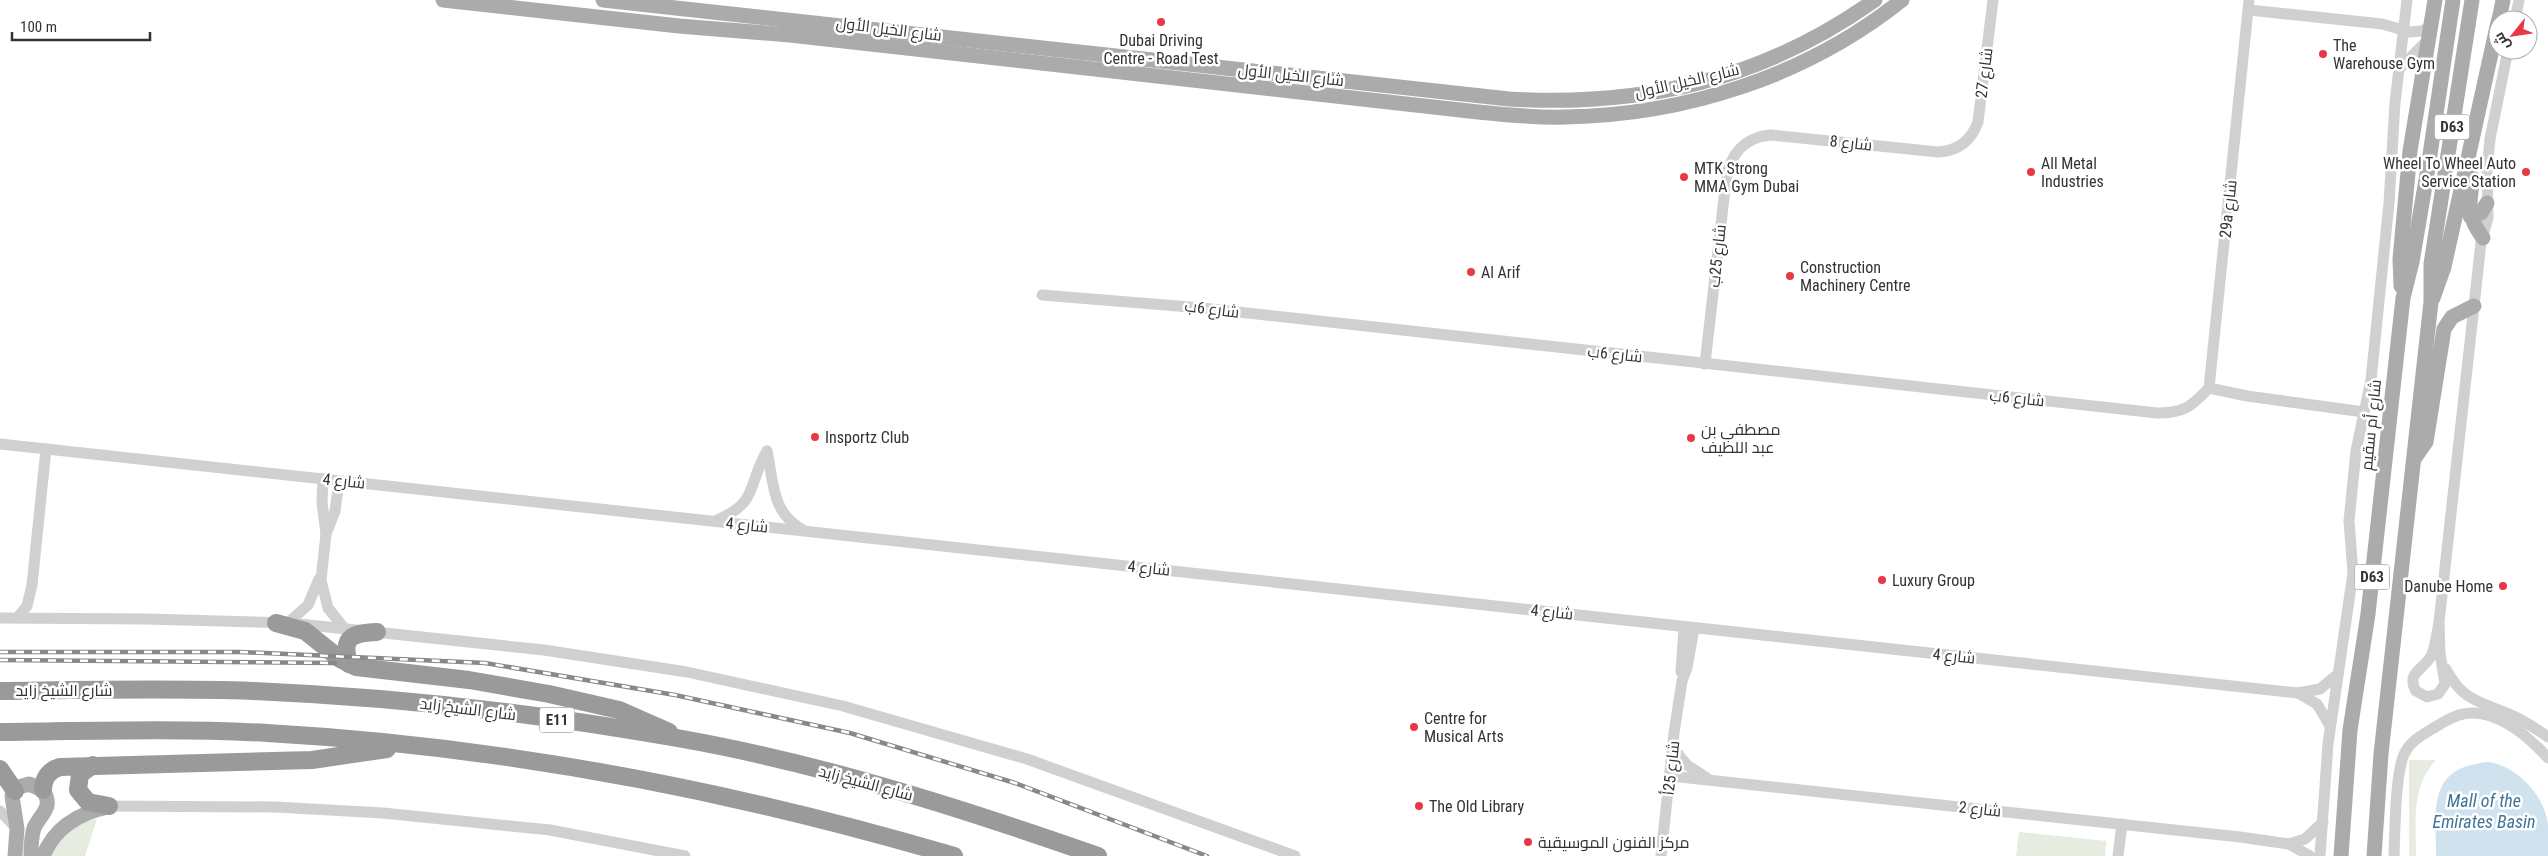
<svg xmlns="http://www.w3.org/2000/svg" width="2548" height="856" viewBox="0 0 2548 856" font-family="'Roboto Condensed',Cairo,sans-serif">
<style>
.green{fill:#e6ecdf}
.water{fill:#cfe2ee}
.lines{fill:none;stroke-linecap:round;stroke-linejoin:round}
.minor{stroke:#d0d0d0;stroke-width:11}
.major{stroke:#ababab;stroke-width:15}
.highway{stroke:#9a9a9a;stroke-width:18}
.rail-casing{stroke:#888;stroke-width:4.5}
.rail{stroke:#fff;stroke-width:2.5;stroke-dasharray:8;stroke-linecap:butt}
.poi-dot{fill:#e63946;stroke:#fff;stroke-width:2}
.labels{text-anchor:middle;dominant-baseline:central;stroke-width:5;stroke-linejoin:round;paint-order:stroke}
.shield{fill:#fff;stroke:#707070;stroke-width:1}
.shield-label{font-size:15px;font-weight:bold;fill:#333}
.street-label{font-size:16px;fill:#333;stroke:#fff}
.poi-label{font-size:16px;fill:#333;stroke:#fff;text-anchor:start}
.water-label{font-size:18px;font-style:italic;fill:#3f7597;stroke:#fff}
</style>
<rect width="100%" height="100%" fill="#fff"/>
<g class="green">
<path d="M2409,760H2436C2411,787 2416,821 2416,856H2409Z"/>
<path d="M97,819L85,856H48C60,838 74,821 97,819Z"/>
<path d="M2019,832L2106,841L2105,856H2016Z"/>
</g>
<path class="water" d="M2489,762C2518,767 2544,795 2548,824C2548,834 2548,846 2548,856H2436C2436,808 2427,767 2489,762Z"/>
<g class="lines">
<g class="minor">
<path d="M2249,10L2382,24L2410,32L2421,31L2432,27"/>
<path d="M2515,20L2519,0"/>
<path d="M2399,69L2430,38"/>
<path d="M1042,295L1202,308L2157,413C2184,413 2191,407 2209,388L2249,0"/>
<path d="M1705,364L1726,180C1730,155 1744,137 1771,135L1938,152C1958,151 1971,141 1978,122L1993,0"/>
<path d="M2209,388L2247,396L2364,412"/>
<path d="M0,444L2298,693L2320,689L2338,674"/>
<path d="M767,451C774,483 771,512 803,530"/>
<path d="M323,479L322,502L326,534"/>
<path d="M339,481L335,511L326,534L321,580L328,608L344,628"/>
<path d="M715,521C760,502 746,487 767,451"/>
<path d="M0,618L146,619L290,623L544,650L687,672L843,706L1027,759L1295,856"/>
<path d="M17,618L27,606L32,585L46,449"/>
<path d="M2439,622L2440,653L2445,684L2438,694L2427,697L2416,691C2405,672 2426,669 2432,654C2436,644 2437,632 2439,622L2474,306L2481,242L2488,218L2487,171L2490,139L2508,50"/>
<path d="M288,623L308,605L319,579"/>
<path d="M2446,669C2462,699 2475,700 2504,712C2520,718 2534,727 2548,737"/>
<path d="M1681,672L1684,627"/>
<path d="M2298,693L2317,704L2330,726"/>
<path d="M1673,748L1687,765L1707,778"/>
<path d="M1670,776L2240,837L2289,844L2310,856"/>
<path d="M109,806L276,807L383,813L550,830L685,856"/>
<path d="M0,811L17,829"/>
<path d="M2289,844L2305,839L2323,822"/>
<path d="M1661,856L1674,733L1682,681L1687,668L1694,628"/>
<path d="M2118,856L2122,824"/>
<path d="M2320,856L2328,744L2353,573L2349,521L2356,451L2371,380L2389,203L2395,103L2407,0"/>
<path d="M2394,856C2395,831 2395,780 2403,757C2408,743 2420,736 2432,729C2442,723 2452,716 2463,714C2495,707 2528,736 2548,758"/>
</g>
<g class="major">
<path d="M443,0L679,26L790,35L1478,112C1507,115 1536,118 1565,117C1686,115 1807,76 1902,0"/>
<path d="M603,0L1509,99C1645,107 1764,79 1875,0"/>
<path d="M2499,20L2503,0"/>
<path d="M2473,178C2469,205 2466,215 2483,238"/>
<path d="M2470,216L2481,213L2487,203"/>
<path d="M2401,286L2400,259L2410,151L2435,0"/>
<path d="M2433,298L2444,267L2498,22"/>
<path d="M2414,459L2426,442L2444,329L2452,317L2474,306"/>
<path d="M15,856L17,829L12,796L19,787L29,784L43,790C54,808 41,813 34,828C31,837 31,847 31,856"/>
<path d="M43,856C55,827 79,813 108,807"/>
<path d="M2341,856L2350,730L2368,614L2403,298L2412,262L2428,168L2453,0"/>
<path d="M2374,856L2381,754L2431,302V264L2472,0"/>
</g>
<g class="highway">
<path d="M276,623L305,631L340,659L356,667L469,680L549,694L619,710L669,732"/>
<path d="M349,664C341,637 352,633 377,632"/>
<path d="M0,691C84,690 169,688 253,691C395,697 537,713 677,738C820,763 961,808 1098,856"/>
<path d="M0,732C89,731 178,728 267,733C500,746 731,790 954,856"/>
<path d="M93,765L80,774L78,790L88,802L109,806"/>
<path d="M0,769L15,791"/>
<path d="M43,790C43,778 49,770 60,767L312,760L387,749"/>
</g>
<g class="rail-casing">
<g id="rail">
<path d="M0,652H241L485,663L675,695L850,733L1015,783L1207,856"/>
<path d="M0,660L335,663"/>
</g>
</g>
<use href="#rail" class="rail"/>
</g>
<g class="poi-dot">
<circle cx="1161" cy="22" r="5"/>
<circle cx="2323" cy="54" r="5"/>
<circle cx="2031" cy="172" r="5"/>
<circle cx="2526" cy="172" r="5"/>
<circle cx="1684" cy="177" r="5"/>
<circle cx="1471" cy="272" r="5"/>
<circle cx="1790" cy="276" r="5"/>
<circle cx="815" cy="437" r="5"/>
<circle cx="1691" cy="438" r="5"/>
<circle cx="1882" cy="580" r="5"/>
<circle cx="2503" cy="586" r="5"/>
<circle cx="1414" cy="727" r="5"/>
<circle cx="1419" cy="806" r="5"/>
<circle cx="1528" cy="842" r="5"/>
</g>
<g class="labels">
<g class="shield">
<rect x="2434.5" y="114.5" width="35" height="25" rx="4"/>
<rect x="2354.5" y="564.5" width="35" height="25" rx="4"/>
<rect x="539.5" y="707.5" width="35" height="25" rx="4"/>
</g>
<g class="shield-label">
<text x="2452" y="127">D63</text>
<text x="2372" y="577">D63</text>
<text x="557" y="720">E11</text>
</g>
<g class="street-label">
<text transform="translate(889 29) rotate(7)">شارع الخيل الأول</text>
<text transform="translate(1984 73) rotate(-83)">شارع 27</text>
<text transform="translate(1291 75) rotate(6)">شارع الخيل الأول</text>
<text transform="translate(1687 81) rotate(-13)">شارع الخيل الأول</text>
<text transform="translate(1851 143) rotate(6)">شارع 8</text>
<text transform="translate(2228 209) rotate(-84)">29a شارع</text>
<text transform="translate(1717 256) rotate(-84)">شارع 25ب</text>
<text transform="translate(1212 309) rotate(7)">شارع 6ب</text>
<text transform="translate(1615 354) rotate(6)">شارع 6ب</text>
<text transform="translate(2017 398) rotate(6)">شارع 6ب</text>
<text transform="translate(2371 425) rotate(-84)">شارع أم سقيم</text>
<text transform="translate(344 481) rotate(6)">شارع 4</text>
<text transform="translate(747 525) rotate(6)">شارع 4</text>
<text transform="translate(1149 568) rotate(6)">شارع 4</text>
<text transform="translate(1552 612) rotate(6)">شارع 4</text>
<text transform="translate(1954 656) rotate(6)">شارع 4</text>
<text x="64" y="690">شارع الشيخ زايد</text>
<text transform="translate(468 709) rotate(7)">شارع الشيخ زايد</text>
<text transform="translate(1671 768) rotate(-84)">شارع 25أ</text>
<text transform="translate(866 783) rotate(15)">شارع الشيخ زايد</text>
<text transform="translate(1980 809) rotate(6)">شارع 2</text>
</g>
<g class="poi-label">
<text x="1161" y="40" text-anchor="middle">Dubai Driving<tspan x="1161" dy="18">Centre - Road Test</tspan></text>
<text x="2333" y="45">The<tspan x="2333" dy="18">Warehouse Gym</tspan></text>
<text x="2041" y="163">All Metal<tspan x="2041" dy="18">Industries</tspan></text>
<text x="2516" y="163" text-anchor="end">Wheel To Wheel Auto<tspan x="2516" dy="18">Service Station</tspan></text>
<text x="1694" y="168">MTK Strong<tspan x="1694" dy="18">MMA Gym Dubai</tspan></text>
<text x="1800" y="267">Construction<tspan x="1800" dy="18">Machinery Centre</tspan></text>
<text x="1481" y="272">Al Arif</text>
<text x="1701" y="429">مصطفي بن<tspan x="1701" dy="18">عبد اللطيف</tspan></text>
<text x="825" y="437">Insportz Club</text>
<text x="1892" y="580">Luxury Group</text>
<text x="2493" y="586" text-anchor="end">Danube Home</text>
<text x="1424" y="718">Centre for<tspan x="1424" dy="18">Musical Arts</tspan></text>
<text x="1429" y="806">The Old Library</text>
<text x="1538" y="842">مركز الفنون الموسيقية</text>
</g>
<g class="water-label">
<text x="2484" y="800">Mall of the<tspan x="2484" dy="21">Emirates Basin</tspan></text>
</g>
</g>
<g transform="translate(2513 35) rotate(240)"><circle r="24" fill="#ffffff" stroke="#adadad"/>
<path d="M0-4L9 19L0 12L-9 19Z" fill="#e63946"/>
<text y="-8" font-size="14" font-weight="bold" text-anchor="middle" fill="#333333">ش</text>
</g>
<path d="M12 32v8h138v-8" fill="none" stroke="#333333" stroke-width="2.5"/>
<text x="20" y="32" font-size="15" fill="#333333" stroke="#ffffff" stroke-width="4" paint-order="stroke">100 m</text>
</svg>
